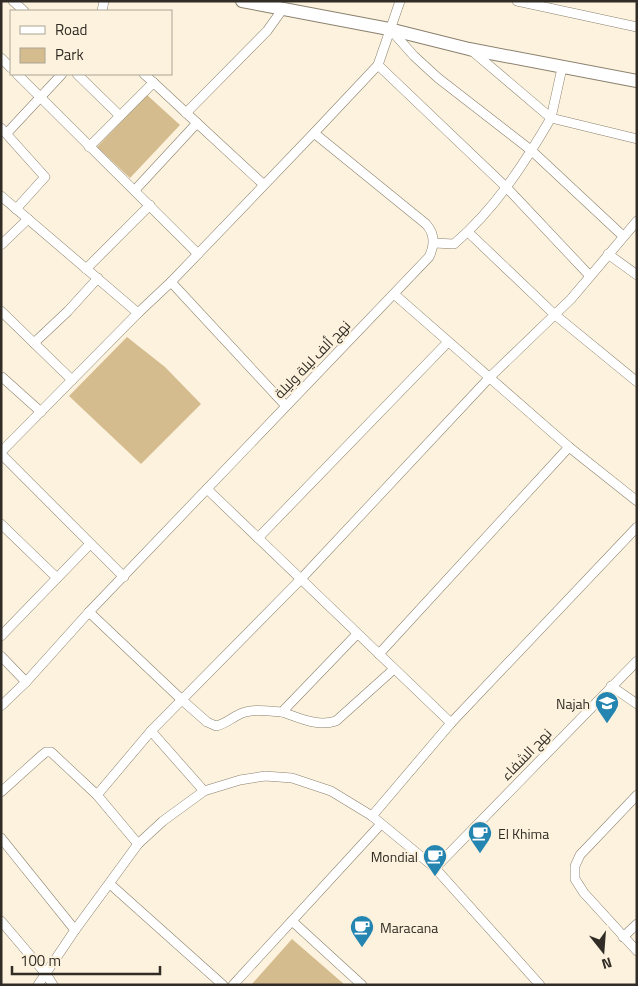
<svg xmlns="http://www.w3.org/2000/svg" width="638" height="986" viewBox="0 0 638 986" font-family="'Titillium Web',Cairo,sans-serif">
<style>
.green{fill:#d5bc8f}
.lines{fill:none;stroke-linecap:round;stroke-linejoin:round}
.street-casing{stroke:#8a806e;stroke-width:10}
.secondary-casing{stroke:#8a806e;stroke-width:14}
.street{stroke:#fff;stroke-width:9}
.secondary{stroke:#fff;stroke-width:12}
.labels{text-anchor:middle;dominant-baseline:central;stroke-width:4.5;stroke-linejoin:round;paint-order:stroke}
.street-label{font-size:14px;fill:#312d26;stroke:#fdf2dd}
.poi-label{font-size:14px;fill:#312d26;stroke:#fdf2dd;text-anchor:end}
</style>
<rect width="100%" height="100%" fill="#fdf2dd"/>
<g class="green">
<path d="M147,95L180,125L130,178L97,147Z"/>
<path d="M127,337L165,367L201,404L141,464L69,396Z"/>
<path d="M292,939L345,985H251Z"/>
</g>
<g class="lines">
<g class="street-casing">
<g id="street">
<path d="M13,1L24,11"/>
<path d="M517,1L637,27"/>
<path d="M102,11L104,1"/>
<path d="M390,29L414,56L438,78L532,151L623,236"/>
<path d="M1,58L11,68"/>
<path d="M378,65L507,188L590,276"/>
<path d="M562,68L551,118L637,139"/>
<path d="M17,74L198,254"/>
<path d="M77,74L120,116"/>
<path d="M144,74L154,83"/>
<path d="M186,113L267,31L282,10"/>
<path d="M197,123L263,184"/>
<path d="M1,128L45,177L16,209"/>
<path d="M7,133L62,74"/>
<path d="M89,147L151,85L154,83L197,123L135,190"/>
<path d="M1,196L138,313"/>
<path d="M468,232L554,314L637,382"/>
<path d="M434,243L454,244C495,209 524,164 551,118L471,50"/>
<path d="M1,245L28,219"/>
<path d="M608,254L637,275"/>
<path d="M86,269L150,205"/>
<path d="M171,282L286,406"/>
<path d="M394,294L569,447L637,501"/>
<path d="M1,311L72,380"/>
<path d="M34,343L68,311L98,278"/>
<path d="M2,377L41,412"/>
<path d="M1,452L138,313L171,282L314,133"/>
<path d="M1,454L124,577"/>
<path d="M207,489L451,723"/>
<path d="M1,524L57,578"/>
<path d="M258,538L448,342"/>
<path d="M89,612L182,700L207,722L216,726C225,724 230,719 238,715C251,708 267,711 282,712L357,634"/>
<path d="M1,636L90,544"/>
<path d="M379,654L569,447"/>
<path d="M1,656L26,682"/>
<path d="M611,686L637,704"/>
<path d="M1,706L26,682L89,612L429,257C435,245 435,234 426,224L314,133L378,65L400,1"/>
<path d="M282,712C300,718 317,727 336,721L394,669"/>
<path d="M151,731L204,791"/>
<path d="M1,792L41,756L46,752H51L97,795L138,844"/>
<path d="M97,795L151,731L300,580L490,377L571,299L637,221"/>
<path d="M637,795L580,855L575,866V879L584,893L637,951"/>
<path d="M372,816L451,723L637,527"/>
<path d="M1,838L75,930"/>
<path d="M435,868L637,661"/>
<path d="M110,884L223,985"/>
<path d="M1,921L46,974L53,985"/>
<path d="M292,921L362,985"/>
<path d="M623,937L637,924"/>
<path d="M38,985L75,930L138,844L163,821L204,791L240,780L265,776L292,778L331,791L372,816L435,868L540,985"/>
<path d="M233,985L381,824"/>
</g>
</g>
<g class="secondary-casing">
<path id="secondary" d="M242,1L389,29L469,49L637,81"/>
</g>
<use href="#street" class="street"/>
<use href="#secondary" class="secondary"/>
</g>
<defs>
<g id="school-pin" transform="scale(1.25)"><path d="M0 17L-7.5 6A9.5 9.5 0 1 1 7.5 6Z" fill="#2585b1" stroke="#fdf2dd"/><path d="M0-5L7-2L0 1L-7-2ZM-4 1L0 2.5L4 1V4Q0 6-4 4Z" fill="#fff"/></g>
<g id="cafe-pin" transform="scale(1.25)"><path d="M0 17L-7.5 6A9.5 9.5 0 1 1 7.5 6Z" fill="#2585b1" stroke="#fdf2dd"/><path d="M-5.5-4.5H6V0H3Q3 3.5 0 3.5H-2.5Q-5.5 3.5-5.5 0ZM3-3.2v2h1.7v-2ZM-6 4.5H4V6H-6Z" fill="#fff"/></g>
</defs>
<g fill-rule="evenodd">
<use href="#school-pin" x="607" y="703"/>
<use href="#cafe-pin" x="480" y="833"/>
<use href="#cafe-pin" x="435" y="856"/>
<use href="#cafe-pin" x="362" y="927"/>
</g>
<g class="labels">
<g class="street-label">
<text transform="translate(312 359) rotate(-46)">نهج ألف ليلة وليلة</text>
<text transform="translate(526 754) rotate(-46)">نهج الشفاء</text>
</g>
<g class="poi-label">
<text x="590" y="703">Najah</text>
<text x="498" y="833" text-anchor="start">El Khima</text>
<text x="418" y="856">Mondial</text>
<text x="380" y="927" text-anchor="start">Maracana</text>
</g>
</g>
<rect width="638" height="986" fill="none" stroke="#312d26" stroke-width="5"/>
<rect x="10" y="10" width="162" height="65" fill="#fdf2dd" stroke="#aba394"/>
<rect x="20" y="26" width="25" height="8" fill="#ffffff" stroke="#aba394"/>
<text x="55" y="35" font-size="15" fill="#312d26">Road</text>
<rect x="20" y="48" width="25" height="15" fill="#d5bc8f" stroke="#aba394"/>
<text x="55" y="60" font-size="15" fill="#312d26">Park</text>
<g transform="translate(603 951) rotate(163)" stroke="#fdf2dd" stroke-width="4" paint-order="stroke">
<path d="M0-4L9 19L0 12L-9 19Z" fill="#312d26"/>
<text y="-8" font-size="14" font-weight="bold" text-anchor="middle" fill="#312d26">N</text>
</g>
<path d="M12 966v8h148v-8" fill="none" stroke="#312d26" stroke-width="2.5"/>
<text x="20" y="966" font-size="15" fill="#312d26" stroke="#fdf2dd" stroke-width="4" paint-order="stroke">100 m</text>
</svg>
